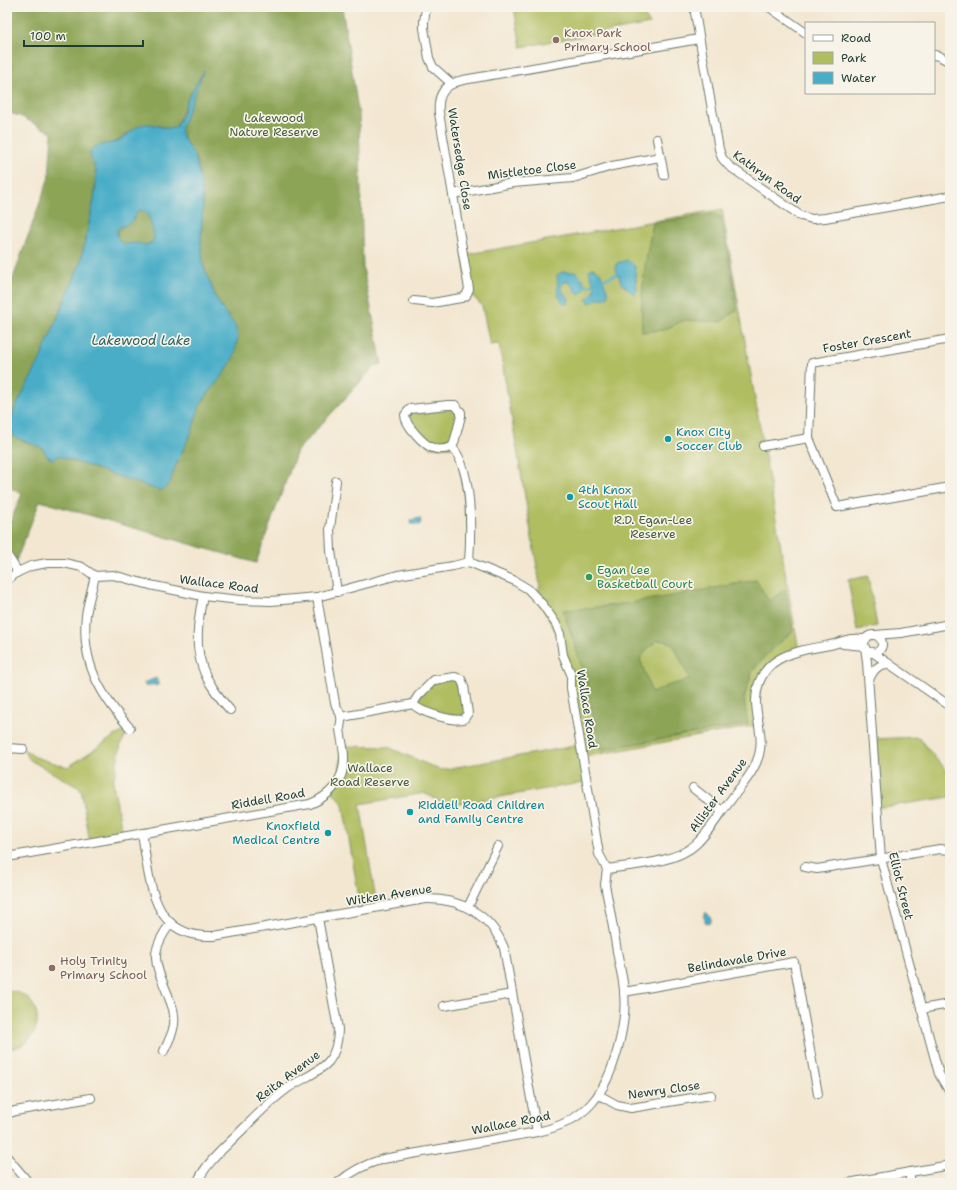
<svg xmlns="http://www.w3.org/2000/svg" width="957" height="1190" viewBox="0 0 957 1190" font-family="'Shantell Sans',sans-serif">
<style>
.green{fill:#b0bd60;stroke:#687d4a}
.forest{fill:#8ca456;stroke:#567045;fill-rule:evenodd}
.water{fill:#49adc8;stroke:#34757e;fill-rule:evenodd}
.lines{fill:none;stroke-linecap:round;stroke-linejoin:round}
.stream{stroke:#49adc8;stroke-width:2.5}
.minor-casing{stroke:#69786b;stroke-width:10}
.minor{stroke:#fff;stroke-width:8}
.education-dot{fill:#8d6e63;stroke:#f7f3e8;stroke-width:1.5}
.culture-dot{fill:#0f9aa8;stroke:#f7f3e8;stroke-width:1.5}
.leisure-dot{fill:#2e9e5b;stroke:#f7f3e8;stroke-width:1.5}
.labels{text-anchor:middle;dominant-baseline:central;stroke-width:3.5;stroke-linejoin:round;paint-order:stroke}
.education-label{font-size:12px;fill:#785e54;stroke:#f7f3e8;text-anchor:start}
.park-label{font-size:12px;fill:#435d3f;stroke:#f7f3e8}
.street-label{font-size:12px;fill:#1f3d34;stroke:#f7f3e8}
.culture-label{font-size:12px;fill:#0d838f;stroke:#f7f3e8;text-anchor:start}
.leisure-label{font-size:12px;fill:#27864d;stroke:#f7f3e8;text-anchor:start}
.water-label{font-size:13px;font-style:italic;fill:#2c5f60;stroke:#f7f3e8}
</style>
<rect width="100%" height="100%" fill="#f7f3e8"/>
<filter id="ink" filterUnits="userSpaceOnUse"><feTurbulence type="fractalNoise" baseFrequency=".025" numOctaves="2"/><feDisplacementMap in="SourceGraphic" scale="8" xChannelSelector="R" yChannelSelector="G"/><feConvolveMatrix kernelMatrix="1 2 1 2 8 2 1 2 1" color-interpolation-filters="sRGB"/></filter>
<filter id="wash" filterUnits="userSpaceOnUse"><feTurbulence type="fractalNoise" baseFrequency=".012" numOctaves="4" result="noise"/><feDisplacementMap in="SourceGraphic" scale="16" xChannelSelector="R" yChannelSelector="G"/><feGaussianBlur stdDeviation="0.9" result="paint"/><feColorMatrix in="noise" values="0 0 0 0 0 0 0 0 0 0 0 0 0 0 0 0 0 1.4 0 .05"/><feComposite in="paint" operator="in"/></filter>
<g filter="url(#wash)">
<rect width="100%" height="100%" fill="#f3e7d1"/>
<g class="green">
<path d="M514,7H639L650,24L521,47Z"/>
<path d="M722,209L799,651L783,656L759,683V725L583,757L587,782L447,806L425,793L360,804L377,907L361,910L343,805L341,800L331,791L337,784L343,746L388,747L440,770L581,745L562,642L536,597L540,585L499,344L490,345L482,306L468,291L463,255Z"/>
<path d="M448,405L460,409L452,447H430L405,415L406,413Z"/>
<path d="M868,576L877,626L857,630L848,580Z"/>
<path d="M458,678L468,709L464,719L422,711L415,700L431,683Z"/>
<path d="M130,728L121,744L113,783L123,837L90,843L81,789L30,760L23,749L35,757L68,767L113,737Z"/>
<path d="M918,737L937,760L950,773V797L877,808L872,739Z"/>
<path d="M7,991C46,991 48,1046 8,1049H7Z"/>
</g>
<g class="forest">
<path d="M7,7H342L359,117L363,268L382,364L375,366L297,451L256,563L40,501L14,566L7,555V529L22,494L7,486V295L49,177L52,133L22,117L7,112ZM201,75L181,129L183,137L195,157L202,190L203,201L201,252L203,265L216,298L225,313L235,325L215,385L200,405L191,433L175,467L170,482L158,490L59,456L53,459L48,457L42,448L12,434L11,422L15,410L39,362L80,264L94,200L96,171L93,149L117,141L136,128L154,125L169,128L176,127L187,100Z"/>
<path d="M140,210C143,211 146,212 148,215C150,218 155,235 154,237C154,239 152,241 151,243L146,245L136,243L123,244L117,237C116,226 123,228 129,223C134,219 135,213 140,210Z"/>
<path d="M714,214L721,217L733,281L737,310L721,322L685,320L664,330L642,332C640,293 645,261 653,223Z"/>
<path d="M756,580L769,601L785,589L793,631L766,655L752,672L744,698L748,724L600,750L585,677L563,610C628,606 692,592 756,580ZM658,640C663,641 669,641 673,645C675,646 687,674 690,679L667,686L652,693L640,659L648,648Z"/>
</g>
<g class="water">
<path d="M204,70L186,116L181,129V134L195,157L200,178L203,201L201,240L203,265L216,298L225,313L235,325L238,337L234,356L229,366L222,376L209,392L200,405L191,433L175,467L170,482L164,489L158,490L59,456L53,459L48,457L42,448L14,437L12,434L11,426L14,410L39,362L80,264L94,200L96,185V171L90,155V151C96,144 108,144 116,142C127,138 133,126 145,124C156,123 166,131 176,127L182,115L187,100ZM140,210C143,211 146,212 148,215C149,218 155,235 154,237C154,239 152,241 151,243L146,245L136,243L123,244L117,237C116,222 126,228 132,221C136,217 135,213 140,210Z"/>
<path d="M627,260L635,266L637,290L636,293L634,294L622,284L615,267L617,263Z"/>
<path d="M593,268L600,272L608,292V295L606,298L597,299L591,303L588,302L587,299C603,286 590,282 589,270Z"/>
<path d="M562,272H576L582,278L586,286L584,290L579,295L569,282H564L561,286L563,292L569,298L568,304L563,303L558,295L557,275Z"/>
<path d="M420,518L421,523L419,525L411,524L410,520Z"/>
<path d="M156,678L159,684L155,686L154,684L146,687L144,683Z"/>
<path d="M705,913H707L711,917V922L708,924L705,923V919L703,916Z"/>
</g>
<g class="lines">
<g class="stream">
<path d="M602,280L617,274"/>
<path d="M586,286L594,285"/>
</g>
</g>
</g>
<g filter="url(#ink)">
<g class="lines">
<g class="minor-casing">
<g id="minor">
<path d="M694,7L719,149L722,158L729,166L801,216L812,219L825,218L950,196"/>
<path d="M769,7L806,33"/>
<path d="M426,9L424,21V28L429,58L433,67L452,84"/>
<path d="M934,55L939,56L950,62"/>
<path d="M657,139L664,175"/>
<path d="M453,194L513,183L573,178L612,166L660,157"/>
<path d="M414,301L432,303L461,298L466,296L469,289L439,113C437,94 445,84 463,80L699,39"/>
<path d="M950,339L812,363L809,438L837,507L950,487"/>
<path d="M448,405H455L461,412V416L454,443L452,447C446,449 439,451 433,448C424,445 405,425 405,415L410,409Z"/>
<path d="M763,446L809,438"/>
<path d="M452,447C473,470 471,532 469,562"/>
<path d="M336,481L330,529L331,551L337,592"/>
<path d="M7,555L18,572"/>
<path d="M95,576C92,589 88,602 86,615C81,662 100,695 130,728"/>
<path d="M7,580L18,572L31,566L47,563H64L82,567L95,576L113,575L150,585L203,596L240,600L271,601L317,597L398,575L453,566L469,562L513,580L528,589L543,605L556,624L560,634L563,655L571,674V688L598,848L599,854L607,869L605,885C610,909 614,933 618,957C620,969 624,981 624,993C626,1012 623,1029 618,1048C606,1094 586,1122 537,1132L383,1159C366,1164 351,1171 338,1183"/>
<path d="M203,596C196,628 193,660 213,688C218,696 224,703 230,710"/>
<path d="M875,635L901,633L950,624"/>
<circle cx="873" cy="644" r="9"/>
<path d="M843,644L864,646"/>
<path d="M865,647L867,662L881,859L939,1074L948,1089"/>
<path d="M872,652L950,706"/>
<path d="M455,677L461,679L464,686L468,713L464,719C453,722 419,712 413,704L418,696L434,680Z"/>
<path d="M869,680C873,670 878,664 889,664"/>
<path d="M342,717L413,704"/>
<path d="M7,748L23,749"/>
<path d="M693,788L722,811"/>
<path d="M142,833C150,880 150,939 214,936L425,899C461,898 491,915 504,948L537,1132"/>
<path d="M7,857L310,804C330,796 345,780 344,757C344,748 341,738 340,729C340,725 342,721 341,717C341,712 336,708 335,703L317,597"/>
<path d="M805,867L817,869L940,849L950,850"/>
<path d="M607,869C633,865 676,863 696,844C709,832 719,815 730,801C740,787 754,773 759,755C764,737 756,719 756,701C757,656 795,651 830,645C836,644 841,641 847,640C853,638 860,639 866,639"/>
<path d="M468,907L498,846"/>
<path d="M624,992L794,962L818,1094"/>
<path d="M444,1006L512,994"/>
<path d="M921,1009L950,1004"/>
<path d="M164,1051C169,1040 176,1028 174,1016C174,1008 170,1002 168,995C155,963 148,953 171,923"/>
<path d="M599,1095L617,1105L631,1108L711,1095"/>
<path d="M7,1114L15,1111L91,1098"/>
<path d="M7,1157L29,1183"/>
<path d="M909,1172L911,1183"/>
<path d="M197,1183C206,1163 223,1149 238,1134C254,1118 270,1101 288,1088C301,1079 319,1073 329,1061C336,1052 338,1040 338,1029L318,918"/>
<path d="M848,1183L950,1165"/>
</g>
</g>
<use href="#minor" class="minor"/>
</g>
</g>
<g class="education-dot">
<circle cx="556" cy="40" r="4"/>
<circle cx="52" cy="968" r="4"/>
</g>
<g class="culture-dot">
<circle cx="668" cy="439" r="4"/>
<circle cx="570" cy="497" r="4"/>
<circle cx="410" cy="812" r="4"/>
<circle cx="328" cy="833" r="4"/>
</g>
<circle class="leisure-dot" cx="589" cy="577" r="4"/>
<g class="labels">
<g class="education-label">
<text x="564" y="33">Knox Park<tspan x="564" dy="14">Primary School</tspan></text>
<text x="60" y="961">Holy Trinity<tspan x="60" dy="14">Primary School</tspan></text>
</g>
<g class="park-label">
<text x="274" y="118">Lakewood<tspan x="274" dy="14">Nature Reserve</tspan></text>
<text x="653" y="520">R.D. Egan-Lee<tspan x="653" dy="14">Reserve</tspan></text>
<text x="370" y="768">Wallace<tspan x="370" dy="14">Road Reserve</tspan></text>
</g>
<g class="street-label">
<text transform="translate(460 159) rotate(81)">Watersedge Close</text>
<text transform="translate(532 170) rotate(-7)">Mistletoe Close</text>
<text transform="translate(767 177) rotate(36)">Kathryn Road</text>
<text transform="translate(867 341) rotate(-10)">Foster Crescent</text>
<text transform="translate(219 584) rotate(7)">Wallace Road</text>
<text transform="translate(587 709) rotate(81)">Wallace Road</text>
<text transform="translate(718 795) rotate(-54)">Allister Avenue</text>
<text transform="translate(268 799) rotate(-10)">Riddell Road</text>
<text transform="translate(901 886) rotate(76)">Elliot Street</text>
<text transform="translate(389 895) rotate(-9)">Witken Avenue</text>
<text transform="translate(737 960) rotate(-10)">Belindavale Drive</text>
<text transform="translate(288 1076) rotate(-37)">Reita Avenue</text>
<text transform="translate(664 1090) rotate(-8)">Newry Close</text>
<text transform="translate(511 1123) rotate(-11)">Wallace Road</text>
</g>
<g class="culture-label">
<text x="676" y="432">Knox City<tspan x="676" dy="14">Soccer Club</tspan></text>
<text x="578" y="490">4th Knox<tspan x="578" dy="14">Scout Hall</tspan></text>
<text x="418" y="805">Riddell Road Children<tspan x="418" dy="14">and Family Centre</tspan></text>
<text x="320" y="826" text-anchor="end">Knoxfield<tspan x="320" dy="14">Medical Centre</tspan></text>
</g>
<g class="leisure-label">
<text x="597" y="570">Egan Lee<tspan x="597" dy="14">Basketball Court</tspan></text>
</g>
<g class="water-label">
<text x="141" y="340">Lakewood Lake</text>
</g>
</g>
<rect width="957" height="1190" fill="none" stroke="#f7f3e8" stroke-width="24"/>
<rect x="805" y="22" width="130" height="72" fill="#f7f3e8" stroke="#a1aaa0"/>
<rect x="813" y="35" width="20" height="6" fill="#ffffff" stroke="#a1aaa0"/>
<text x="841" y="42" font-size="12" fill="#1f3d34">Road</text>
<rect x="813" y="52" width="20" height="12" fill="#b0bd60" stroke="#a1aaa0"/>
<text x="841" y="62" font-size="12" fill="#1f3d34">Park</text>
<rect x="813" y="72" width="20" height="12" fill="#49adc8" stroke="#a1aaa0"/>
<text x="841" y="82" font-size="12" fill="#1f3d34">Water</text>
<path d="M24 40v6h119v-6" fill="none" stroke="#1f3d34" stroke-width="2"/>
<text x="30" y="40" font-size="12" fill="#1f3d34" stroke="#f7f3e8" stroke-width="3" paint-order="stroke">100 m</text>
</svg>
